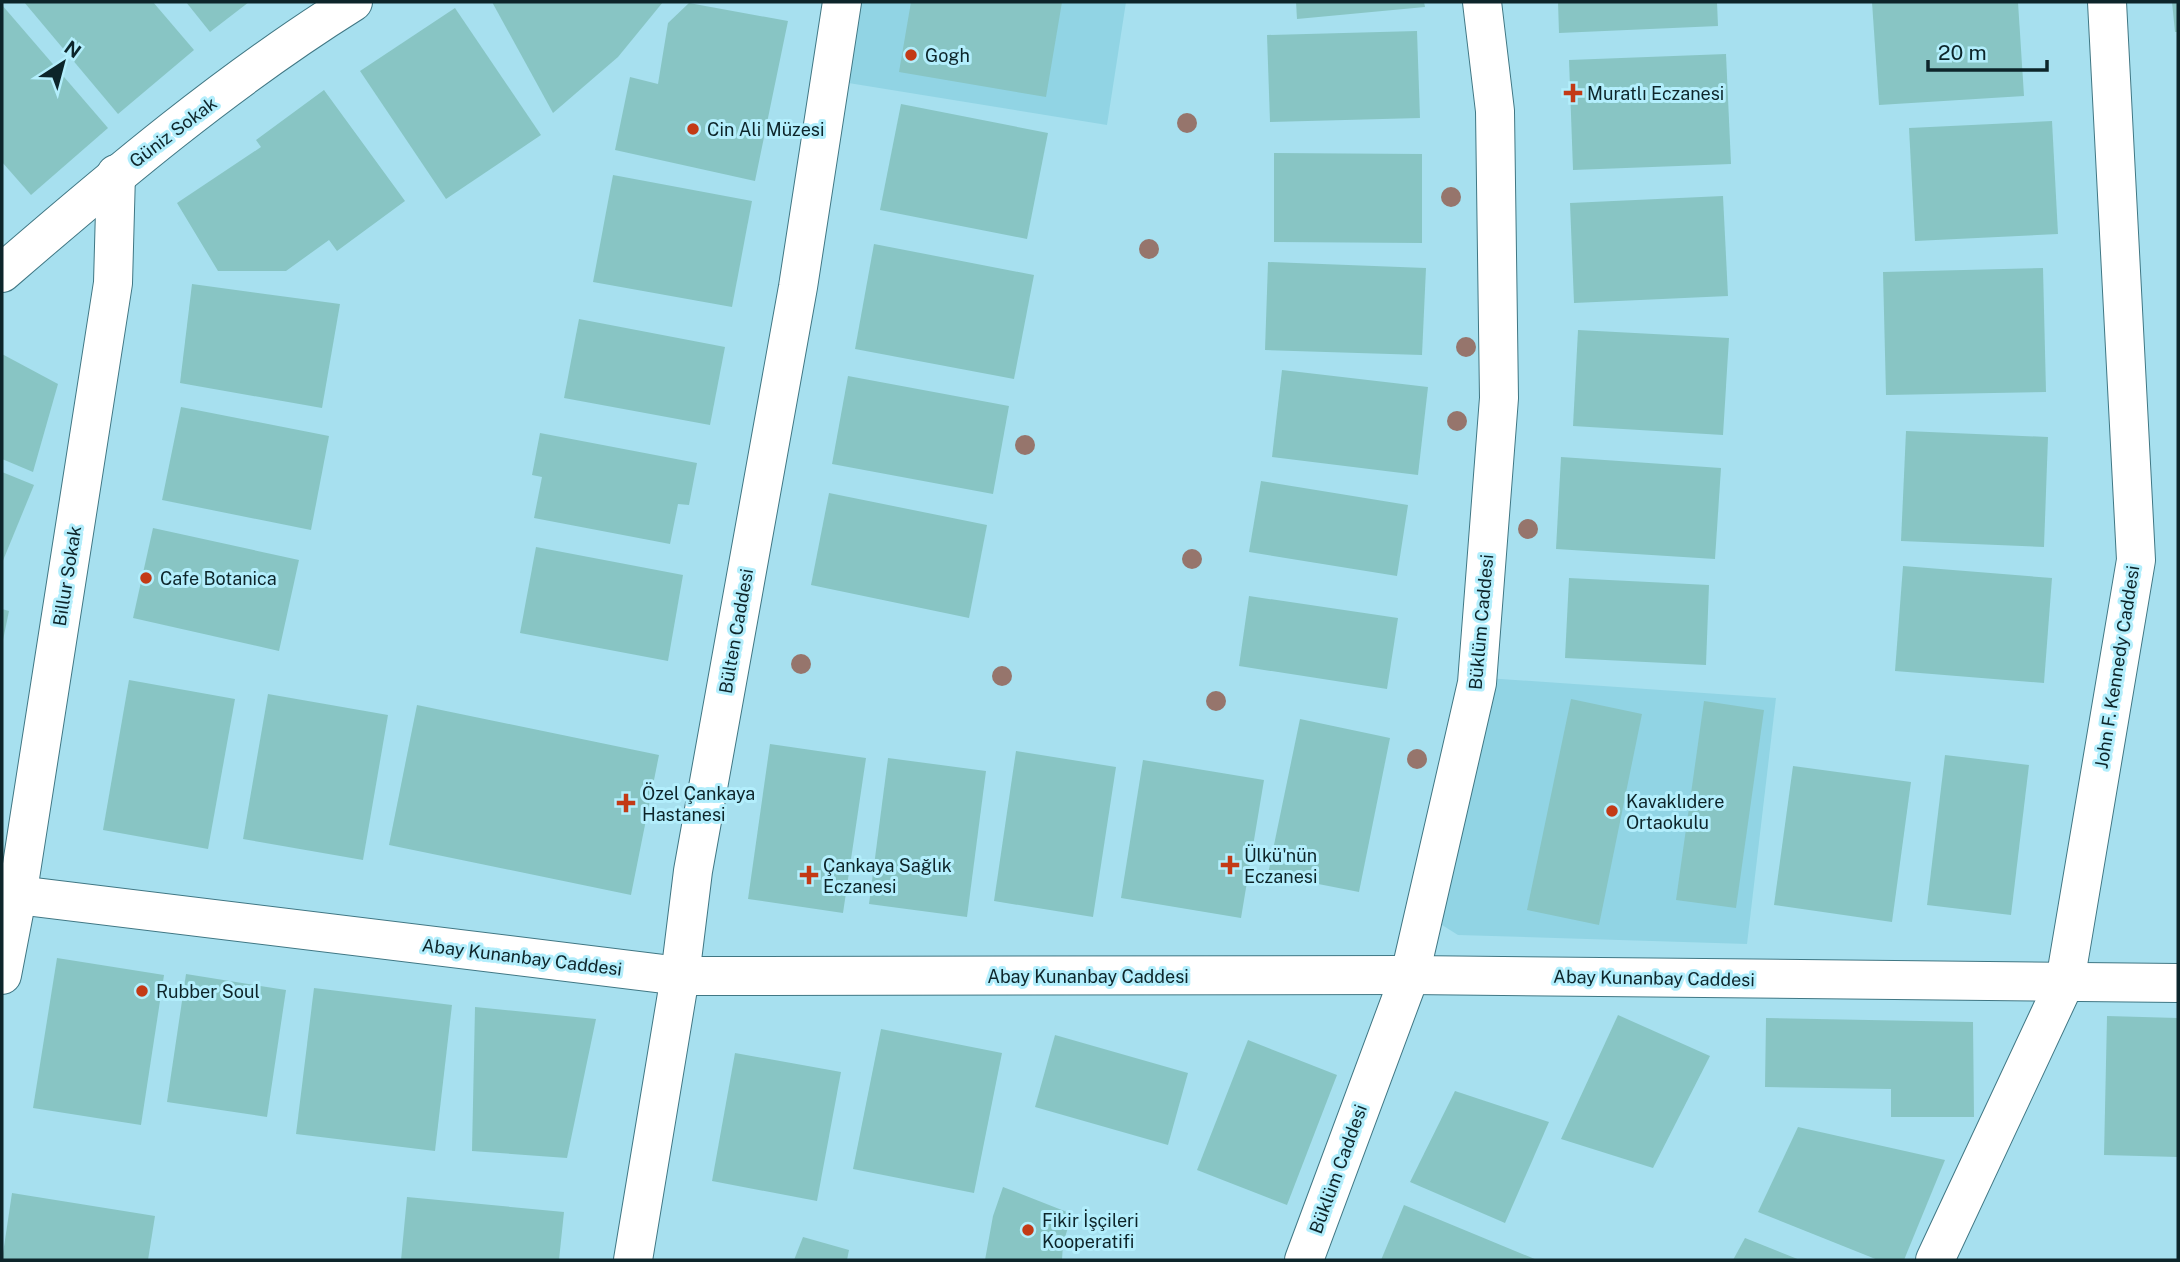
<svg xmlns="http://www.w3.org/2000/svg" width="2180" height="1262" viewBox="0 0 2180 1262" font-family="'Public Sans',sans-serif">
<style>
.built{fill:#91d4e4}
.building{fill:#88c5c4}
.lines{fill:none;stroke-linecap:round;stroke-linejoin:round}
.minor-casing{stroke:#407784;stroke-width:40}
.tertiary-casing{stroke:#407784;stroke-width:40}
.minor{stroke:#fff;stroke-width:38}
.tertiary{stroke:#fff;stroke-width:38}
.tree{fill:#96756c}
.poi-dot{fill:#c33a16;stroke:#b3eefc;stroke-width:2.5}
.labels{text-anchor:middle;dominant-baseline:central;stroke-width:6;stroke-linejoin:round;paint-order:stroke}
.poi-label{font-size:18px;fill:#0d252a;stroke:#b3eefc;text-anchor:start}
.street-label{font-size:18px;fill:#0d252a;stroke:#b3eefc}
</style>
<rect width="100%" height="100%" fill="#a7e0ef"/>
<g class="built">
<path d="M842,2H1126L1107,125L830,80Z"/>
<path d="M1486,678L1776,698L1747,944L1458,935L1442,925Z"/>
</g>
<g class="building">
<path d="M24,2H153L194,50L118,114Z"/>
<path d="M186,2H249L210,32Z"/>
<path d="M492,2H663L618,57L553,113Z"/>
<path d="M911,2H1062L1046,97L899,72Z"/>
<path d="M1296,2H1424L1425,7L1297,19Z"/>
<path d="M1558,2H1717L1718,26L1559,33Z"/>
<path d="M1872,2H2018L2024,96L1879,105Z"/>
<path d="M2172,2H2178V32H2175Z"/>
<path d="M689,3L788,21L755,181L615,150L630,77L658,84L668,23Z"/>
<path d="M2,5L108,128L31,195L2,162Z"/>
<path d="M455,8L541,135L446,199L360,71Z"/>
<path d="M1417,31L1420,118L1270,122L1267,35Z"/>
<path d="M1726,54L1731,164L1573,170L1569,60Z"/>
<path d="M324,90L405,201L337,251L329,240L286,271H218L177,203L261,147L256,140Z"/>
<path d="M901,104L1048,133L1027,239L880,210Z"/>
<path d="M2052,121L2058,234L1915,241L1909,128Z"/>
<path d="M1274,153L1422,154V243L1274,242Z"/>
<path d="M613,175L752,201L732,307L593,282Z"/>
<path d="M1723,196L1728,296L1574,303L1570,203Z"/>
<path d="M874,244L1034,275L1014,379L855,349Z"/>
<path d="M1268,262L1426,268L1422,355L1265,350Z"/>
<path d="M2043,268L2046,392L1886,395L1883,272Z"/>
<path d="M192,284L340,304L322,408L180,383Z"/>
<path d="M579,319L725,347L710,425L564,398Z"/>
<path d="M1578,330L1729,338L1723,435L1573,426Z"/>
<path d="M2,354L58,384L33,472L2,459Z"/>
<path d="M1282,370L1428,387L1418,475L1272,457Z"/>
<path d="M848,376L1009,406L993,494L832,464Z"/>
<path d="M181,407L329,436L311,530L162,500Z"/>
<path d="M1906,431L2048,437L2044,547L1901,541Z"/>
<path d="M540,433L697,463L689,505L678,504L670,544L534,518L542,477L532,475Z"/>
<path d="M1561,457L1721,468L1715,559L1556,549Z"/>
<path d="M2,472L34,485L2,563Z"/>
<path d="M1261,481L1408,505L1397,576L1249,552Z"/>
<path d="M829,493L987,525L969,618L811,585Z"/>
<path d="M153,528L299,560L279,651L133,618Z"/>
<path d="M536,547L683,575L668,661L520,633Z"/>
<path d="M1903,566L2052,578L2044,683L1895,671Z"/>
<path d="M1569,578L1709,585L1706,665L1565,658Z"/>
<path d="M1249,596L1398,618L1387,689L1239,666Z"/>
<path d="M2,609L9,611L3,640H2Z"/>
<path d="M129,680L235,699L208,849L103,830Z"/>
<path d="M268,694L388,715L363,860L243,839Z"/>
<path d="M1571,699L1642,714L1599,925L1527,910Z"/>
<path d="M1704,701L1764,710L1736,908L1676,900Z"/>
<path d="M417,705L659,755L631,895L389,845Z"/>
<path d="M1300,719L1390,738L1359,892L1268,874Z"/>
<path d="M770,744L866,758L843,913L748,899Z"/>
<path d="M1016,751L1116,767L1093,917L994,901Z"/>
<path d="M1945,755L2029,765L2011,915L1927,905Z"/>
<path d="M888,758L986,771L967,917L869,904Z"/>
<path d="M1143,760L1264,780L1241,918L1121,898Z"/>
<path d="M1793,766L1911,782L1892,922L1774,905Z"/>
<path d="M57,958L164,975L141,1125L33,1108Z"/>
<path d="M186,974L286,990L267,1117L167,1102Z"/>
<path d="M314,988L452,1005L435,1151L296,1134Z"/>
<path d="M475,1007L596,1019L567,1158L472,1151Z"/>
<path d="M1618,1015L1710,1056L1653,1168L1561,1139Z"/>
<path d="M2107,1016L2178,1018V1157L2104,1155Z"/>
<path d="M1766,1018L1973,1022L1974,1117H1891V1089L1765,1087Z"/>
<path d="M881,1029L1002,1053L974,1193L853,1169Z"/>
<path d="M1055,1035L1188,1073L1168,1145L1035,1107Z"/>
<path d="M1248,1040L1337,1075L1287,1205L1197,1170Z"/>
<path d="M735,1053L841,1072L817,1201L712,1181Z"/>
<path d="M1455,1091L1549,1122L1505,1223L1410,1182Z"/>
<path d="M1798,1127L1945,1160L1904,1260H1878L1758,1212Z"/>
<path d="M1003,1187L1072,1214L1063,1244L1062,1260H985L993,1216Z"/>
<path d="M12,1193L155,1216L148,1260H2Z"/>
<path d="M407,1197L564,1212L559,1260H401Z"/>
<path d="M1404,1205L1537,1260H1381Z"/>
<path d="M803,1237L849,1250L847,1260H794Z"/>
<path d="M1745,1238L1800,1260H1733Z"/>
</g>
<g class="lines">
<g class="minor-casing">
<g id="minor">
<path d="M2,273C113,177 228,80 353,2"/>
<path d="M2,893L680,976L1410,975L2178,983"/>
<path d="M2,975L17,897L113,283L116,174"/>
<path d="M633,1260L680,976L693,871L798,287L842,2"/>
<path d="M1304,1260L1410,975L1477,683L1499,398L1495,111L1482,2"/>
</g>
</g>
<g class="tertiary-casing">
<path id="tertiary" d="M1935,1260L2065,982L2136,560L2107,2"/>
</g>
<use href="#minor" class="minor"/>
<use href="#tertiary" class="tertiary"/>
</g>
<g class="tree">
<circle cx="1187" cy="123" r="10"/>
<circle cx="1451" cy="197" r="10"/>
<circle cx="1149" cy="249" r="10"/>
<circle cx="1466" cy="347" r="10"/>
<circle cx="1457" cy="421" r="10"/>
<circle cx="1025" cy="445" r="10"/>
<circle cx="1528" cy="529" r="10"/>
<circle cx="1192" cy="559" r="10"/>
<circle cx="801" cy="664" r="10"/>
<circle cx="1002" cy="676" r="10"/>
<circle cx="1216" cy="701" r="10"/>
<circle cx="1417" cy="759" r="10"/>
</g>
<g class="poi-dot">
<circle cx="911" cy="55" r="7"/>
<path d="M1569.5 82.5h7v7h7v7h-7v7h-7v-7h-7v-7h7z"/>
<circle cx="693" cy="129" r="7"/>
<circle cx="146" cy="578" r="7"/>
<path d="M622.5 792.5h7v7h7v7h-7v7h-7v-7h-7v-7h7z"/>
<circle cx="1612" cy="811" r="7"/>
<path d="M1226.5 854.5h7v7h7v7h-7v7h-7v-7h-7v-7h7z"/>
<path d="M805.5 864.5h7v7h7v7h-7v7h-7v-7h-7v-7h7z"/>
<circle cx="142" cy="991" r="7"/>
<circle cx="1028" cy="1230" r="7"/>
</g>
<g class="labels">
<g class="poi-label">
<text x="925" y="55">Gogh</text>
<text x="1587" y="93">Muratlı Eczanesi</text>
<text x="707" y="129">Cin Ali Müzesi</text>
<text x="160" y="578">Cafe Botanica</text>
<text x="642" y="793">Özel Çankaya<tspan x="642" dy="21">Hastanesi</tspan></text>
<text x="1626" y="801">Kavaklıdere<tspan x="1626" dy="21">Ortaokulu</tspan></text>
<text x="1244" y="855">Ülkü'nün<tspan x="1244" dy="21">Eczanesi</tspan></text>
<text x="823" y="865">Çankaya Sağlık<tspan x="823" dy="21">Eczanesi</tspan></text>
<text x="156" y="991">Rubber Soul</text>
<text x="1042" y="1220">Fikir İşçileri<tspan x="1042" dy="21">Kooperatifi</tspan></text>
</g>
<g class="street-label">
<text transform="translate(173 132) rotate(-37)">Güniz Sokak</text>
<text transform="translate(67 576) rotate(-81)">Billur Sokak</text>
<text transform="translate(1481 622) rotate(-85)">Büklüm Caddesi</text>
<text transform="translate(736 631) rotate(-80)">Bülten Caddesi</text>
<text transform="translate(2117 667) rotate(-81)">John F. Kennedy Caddesi</text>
<text transform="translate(522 957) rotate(7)">Abay Kunanbay Caddesi</text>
<text x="1088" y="976">Abay Kunanbay Caddesi</text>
<text transform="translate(1654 978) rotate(1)">Abay Kunanbay Caddesi</text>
<text transform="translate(1338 1169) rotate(-70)">Büklüm Caddesi</text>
</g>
</g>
<rect width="2180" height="1262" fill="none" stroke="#0d252a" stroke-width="7"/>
<g transform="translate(63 63) rotate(36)" stroke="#b3eefc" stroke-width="5" paint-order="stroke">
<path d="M0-5L12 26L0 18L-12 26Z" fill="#0d252a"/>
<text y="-10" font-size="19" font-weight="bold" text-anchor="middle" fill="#0d252a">N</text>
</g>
<path d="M1928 60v10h119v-10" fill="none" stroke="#0d252a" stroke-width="3.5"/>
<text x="1938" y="60" font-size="21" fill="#0d252a" stroke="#b3eefc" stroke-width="5" paint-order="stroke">20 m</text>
</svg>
